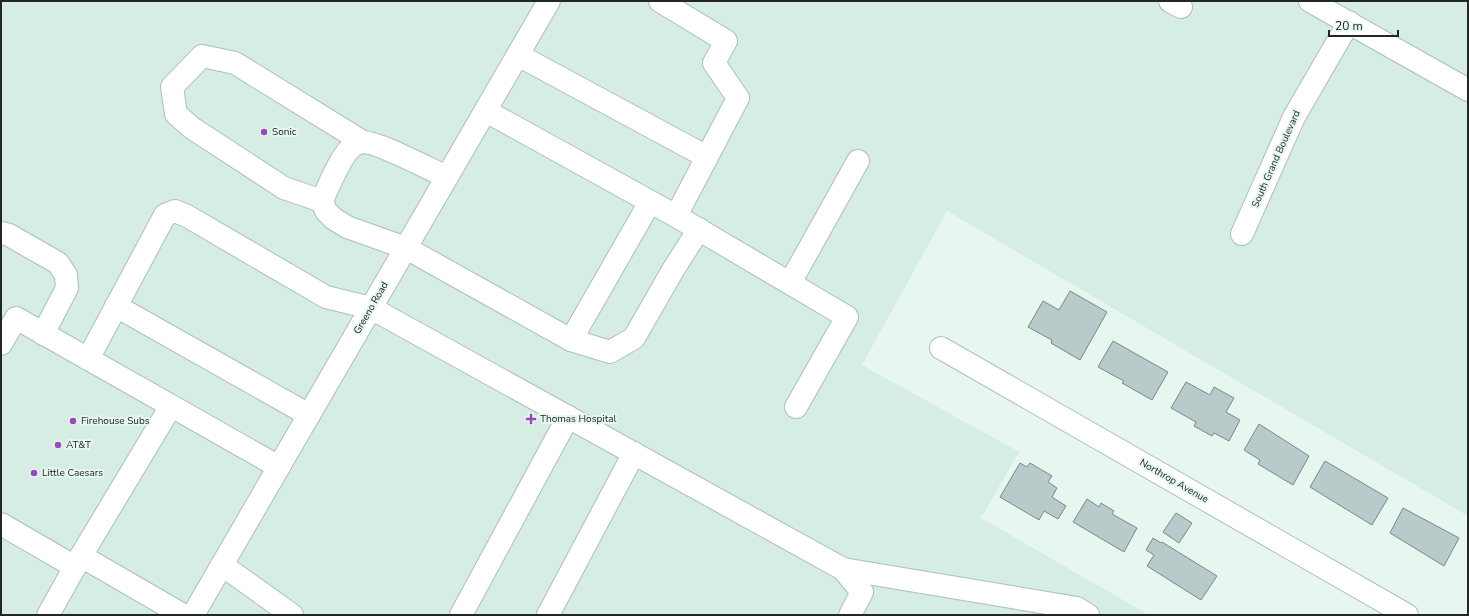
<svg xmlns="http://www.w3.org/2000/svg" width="1469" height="616" viewBox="0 0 1469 616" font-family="'Nunito Sans',sans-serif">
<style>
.built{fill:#d5ede2}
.building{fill:#b9caca;stroke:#788989}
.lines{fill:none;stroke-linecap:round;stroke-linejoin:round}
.minor-casing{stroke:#afbeb8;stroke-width:24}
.major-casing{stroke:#afbeb8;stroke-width:24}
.minor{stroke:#fff;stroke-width:22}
.major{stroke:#fff;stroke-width:22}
.poi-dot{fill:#994aba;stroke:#e7f7f0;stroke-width:1.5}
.labels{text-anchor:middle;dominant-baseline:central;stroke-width:4;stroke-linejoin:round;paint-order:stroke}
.poi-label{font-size:10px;fill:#222725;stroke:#e7f7f0;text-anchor:start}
.street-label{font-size:10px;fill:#222725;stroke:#e7f7f0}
</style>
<rect width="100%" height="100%" fill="#e7f7f0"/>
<path class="built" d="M1,1H1468V516L947,211L862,365L1019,452L981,518L1149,615H1Z"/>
<g class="building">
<path d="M1070,291L1107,312L1080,360L1051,343L1052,340L1028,327L1043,301L1059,310Z"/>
<path d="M1113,341L1168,372L1152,400L1122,383L1124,381L1098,367Z"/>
<path d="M1186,382L1210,395L1214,387L1234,398L1226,412L1240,420L1229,441L1214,433L1212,436L1194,426L1196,422L1171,408Z"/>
<path d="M1259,424L1309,456L1293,485L1258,464L1260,460L1244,450Z"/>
<path d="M1325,461L1388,498L1372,525L1310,487Z"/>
<path d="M1020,463L1027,467L1030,463L1052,476L1048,482L1057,488L1052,497L1066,506L1058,519L1044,511L1039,520L1000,497Z"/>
<path d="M1087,499L1099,507L1101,503L1114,511L1112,514L1137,528L1124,552L1073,522Z"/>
<path d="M1403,508L1459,538L1444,566L1390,533Z"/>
<path d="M1176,513L1192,523L1179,543L1163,532Z"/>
<path d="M1153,538L1161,543L1162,542L1217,576L1201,600L1147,566L1154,555L1146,550Z"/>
</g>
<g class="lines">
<g class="minor-casing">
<g id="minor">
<path d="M1170,1L1181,7"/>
<path d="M1310,1L1468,90"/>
<path d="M518,55L707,157"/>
<path d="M486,111L676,216L738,98L714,63L726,41L660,1"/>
<path d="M447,177C431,170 377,141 362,142C360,143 356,144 354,145C342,153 328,187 322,201L326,211L334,219L347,227L406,248L571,340L650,202"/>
<path d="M322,201L284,188L192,128L176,114L172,87L202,56L235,63L363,142"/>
<path d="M676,216L847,317L796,407"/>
<path d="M1,233L9,235L58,263L66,275L67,288L43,334"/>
<path d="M1242,234L1294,117L1349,22"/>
<path d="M790,283L858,161"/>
<path d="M116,306L309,415"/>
<path d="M571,340L610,352L634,338L673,270L699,229"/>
<path d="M1,344L16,318L279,467"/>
<path d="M941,348L1407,615"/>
<path d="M88,359L165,215L175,211L187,216L326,297L371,308L843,569L862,592L850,615"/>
<path d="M171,406L81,556L183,615"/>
<path d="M1,524L75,567"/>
<path d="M222,565L292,615"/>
<path d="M843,569L1077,608L1088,615"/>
<path d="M48,615L81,556"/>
<path d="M461,615L568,417"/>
<path d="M548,615L634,453"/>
</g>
</g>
<g class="major-casing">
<path id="major" d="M193,615L549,1"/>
</g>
<use href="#minor" class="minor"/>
<use href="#major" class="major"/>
</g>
<g class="poi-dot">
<circle cx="264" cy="132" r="4"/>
<path d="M529 413h4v4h4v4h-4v4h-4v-4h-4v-4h4z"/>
<circle cx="73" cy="421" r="4"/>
<circle cx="58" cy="445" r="4"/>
<circle cx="34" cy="473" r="4"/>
</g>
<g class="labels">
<g class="poi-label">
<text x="272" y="132">Sonic</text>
<text x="540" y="419">Thomas Hospital</text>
<text x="81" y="421">Firehouse Subs</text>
<text x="66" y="445">AT&amp;T</text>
<text x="42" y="473">Little Caesars</text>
</g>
<g class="street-label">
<text transform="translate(1276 159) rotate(-66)">South Grand Boulevard</text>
<text transform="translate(371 308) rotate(-60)">Greeno Road</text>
<text transform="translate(1174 481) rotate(30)">Northrop Avenue</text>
</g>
</g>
<rect width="1469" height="616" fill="none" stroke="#222725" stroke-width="4"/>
<path d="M1329 30v6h69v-6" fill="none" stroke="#222725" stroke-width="2"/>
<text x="1335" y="30" font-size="12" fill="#222725" stroke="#e7f7f0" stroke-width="3" paint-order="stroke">20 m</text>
</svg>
